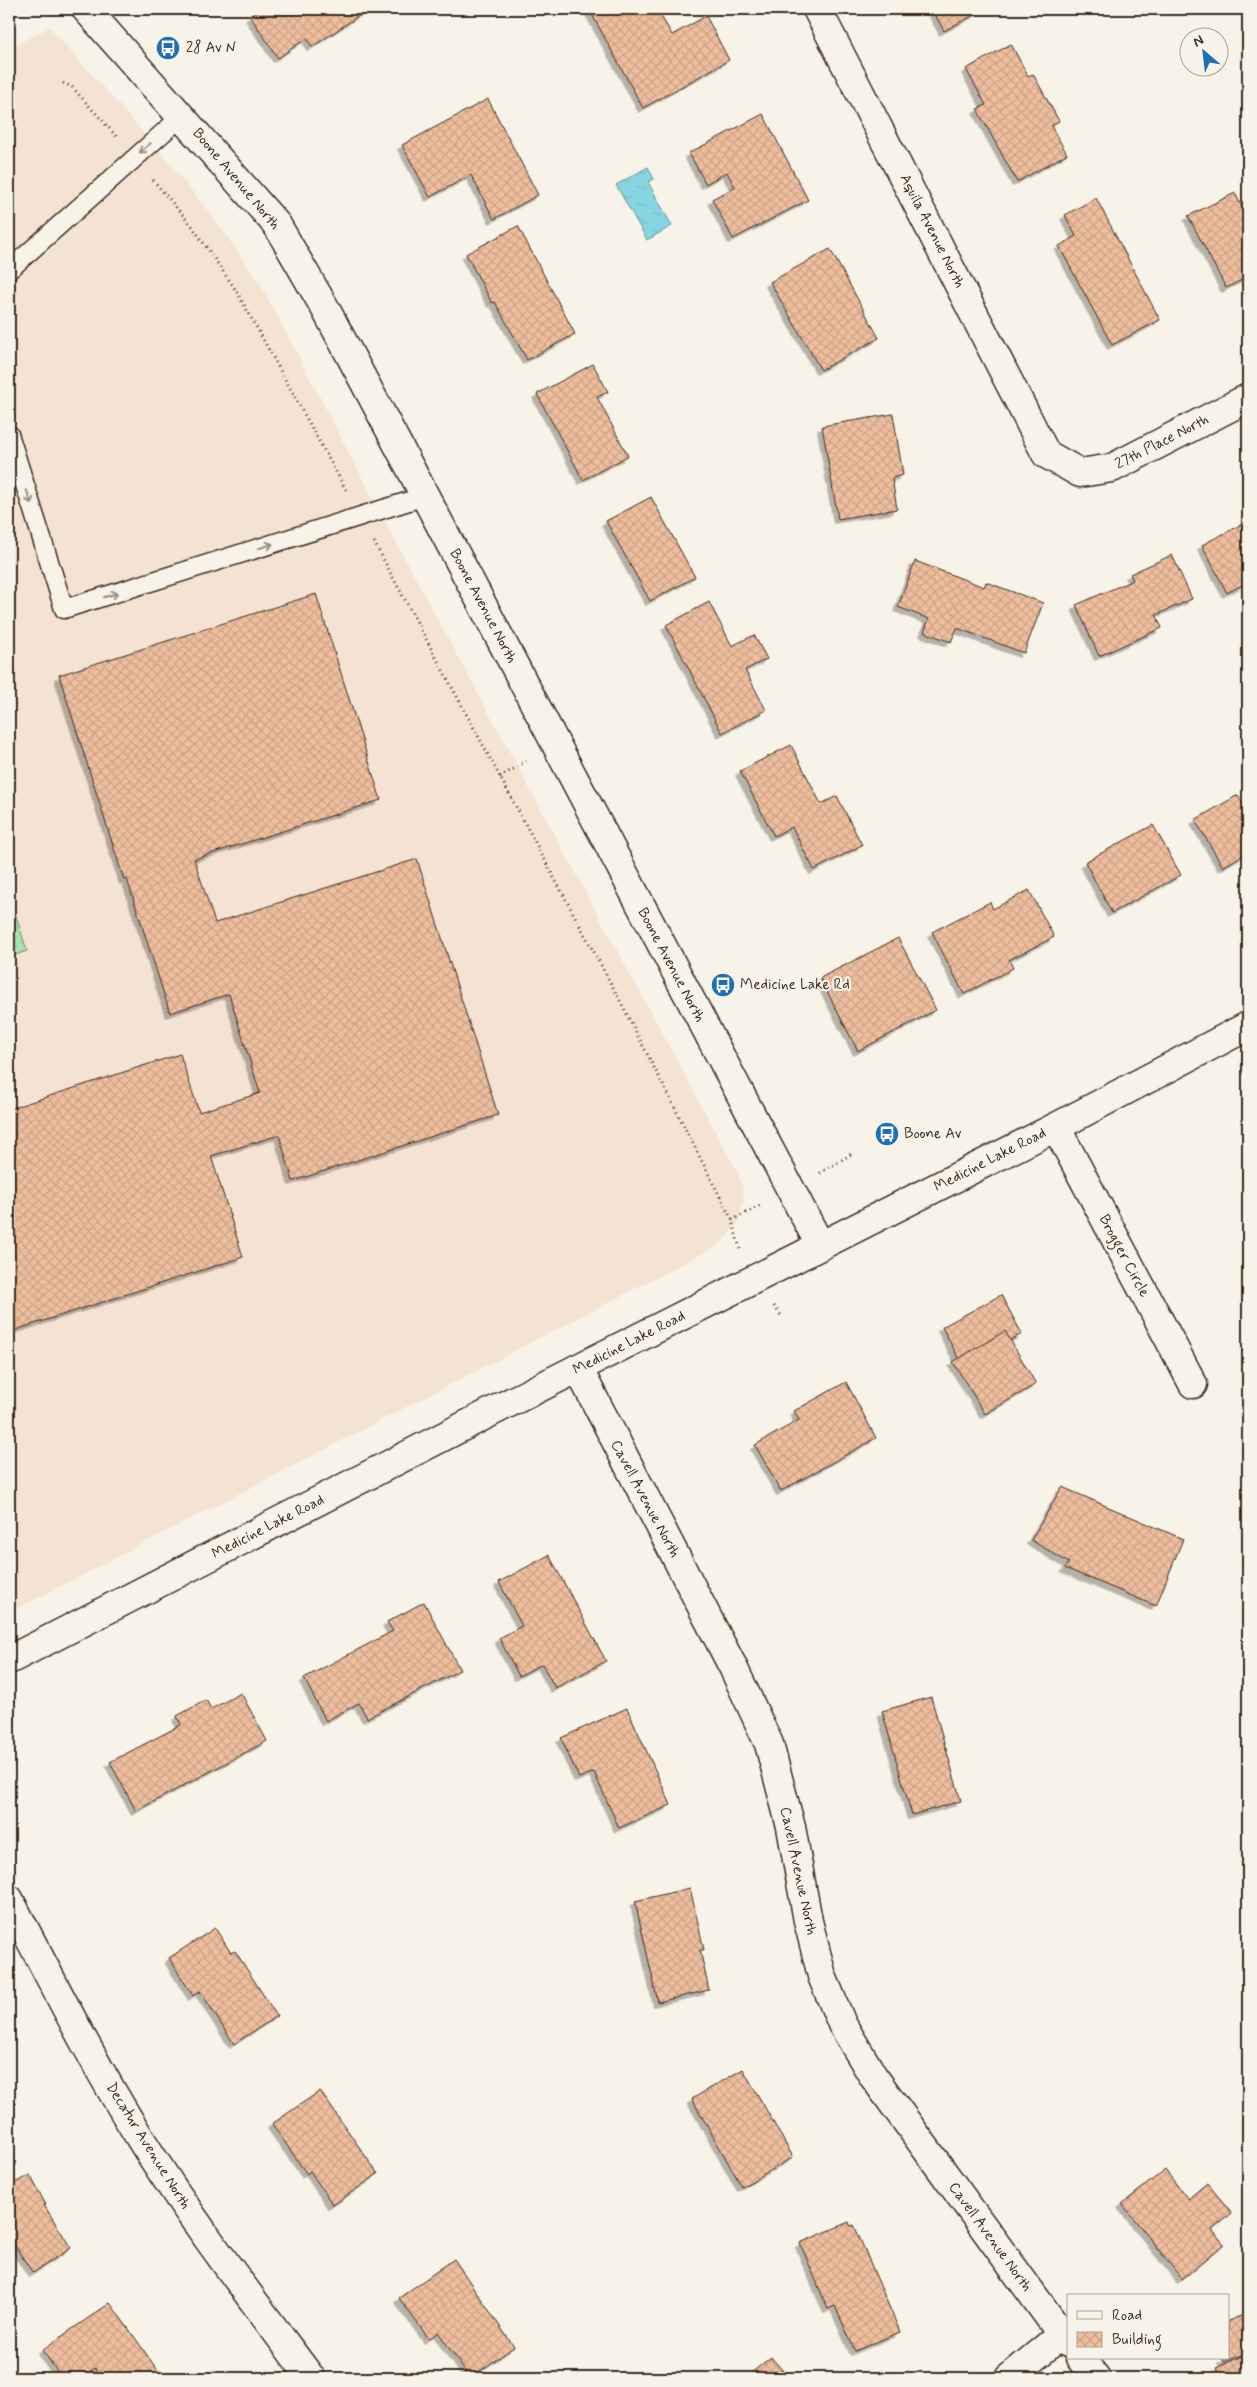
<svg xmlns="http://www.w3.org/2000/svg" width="1257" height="2387" viewBox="0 0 1257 2387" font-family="Mynerve,sans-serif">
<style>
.built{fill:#f4e3d2}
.park{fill:url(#park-dots);stroke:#708866}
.water{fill:url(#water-ripples);stroke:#689193}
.building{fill:url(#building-cross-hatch);stroke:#3b2a1e;filter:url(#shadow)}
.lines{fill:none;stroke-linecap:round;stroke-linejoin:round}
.service-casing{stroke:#3b2a1e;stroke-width:21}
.minor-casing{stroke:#3b2a1e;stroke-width:31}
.tertiary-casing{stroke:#3b2a1e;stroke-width:31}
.path{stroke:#3b2a1e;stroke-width:3;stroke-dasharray:1 4;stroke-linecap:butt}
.service{stroke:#f7f3e8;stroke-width:18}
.minor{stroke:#f7f3e8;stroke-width:28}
.tertiary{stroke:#f7f3e8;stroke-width:28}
.oneway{stroke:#998e83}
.labels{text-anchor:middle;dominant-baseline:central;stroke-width:4.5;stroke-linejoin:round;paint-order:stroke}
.poi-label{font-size:15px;fill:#3b2a1e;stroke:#f7f3e8;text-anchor:start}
.street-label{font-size:15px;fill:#3b2a1e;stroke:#f7f3e8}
</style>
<defs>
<pattern id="park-dots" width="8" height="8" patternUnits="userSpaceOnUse" patternTransform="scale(1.25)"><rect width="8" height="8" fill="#a5e6af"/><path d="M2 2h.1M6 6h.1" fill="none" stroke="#8fc596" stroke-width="1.8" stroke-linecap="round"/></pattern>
<pattern id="water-ripples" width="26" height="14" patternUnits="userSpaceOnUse" patternTransform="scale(1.25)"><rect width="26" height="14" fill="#86d6e1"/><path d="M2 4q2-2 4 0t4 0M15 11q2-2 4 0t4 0" fill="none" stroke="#75b8c1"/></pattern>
<pattern id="building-cross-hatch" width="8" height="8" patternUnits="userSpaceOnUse" patternTransform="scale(1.25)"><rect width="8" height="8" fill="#eebe9e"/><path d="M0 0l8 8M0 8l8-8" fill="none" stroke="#cda388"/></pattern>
<filter id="shadow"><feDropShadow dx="-4.5" dy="4.5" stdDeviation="0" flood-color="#0004"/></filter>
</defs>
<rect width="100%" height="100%" fill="#f7f3e8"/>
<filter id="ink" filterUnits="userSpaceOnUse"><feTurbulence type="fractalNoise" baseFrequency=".02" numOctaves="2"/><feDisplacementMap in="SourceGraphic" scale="10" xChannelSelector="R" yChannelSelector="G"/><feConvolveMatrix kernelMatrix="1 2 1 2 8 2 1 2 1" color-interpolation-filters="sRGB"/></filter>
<g filter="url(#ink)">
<path class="built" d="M49,27L154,144L216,221L261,285L390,531L739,1175L744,1194L738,1223L719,1245L9,1613V49Z"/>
<path class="park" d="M9,893L27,951L9,957Z"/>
<path class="water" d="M648,167L654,179L648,182L672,226L647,240L616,185Z"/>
<g class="building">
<path d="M261,9H369L312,47L307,38L278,58L250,16Z"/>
<path d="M589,9H657L672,35L706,16L729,60L643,108Z"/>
<path d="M932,9H985L944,31Z"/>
<path d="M1011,44L1028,76L1033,74L1059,121L1051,126L1067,154L1017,182L977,109L986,105L966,69Z"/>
<path d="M488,99L538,195L494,219L471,175L430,197L402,145Z"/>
<path d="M763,114L808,200L733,239L712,199L735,187L727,172L706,184L689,153Z"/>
<path d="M1235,193L1248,220V277L1226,288L1188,216Z"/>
<path d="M1096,198L1160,320L1112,345L1059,246L1076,236L1065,215Z"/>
<path d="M518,226L575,334L527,360L495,302L492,303L466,254Z"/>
<path d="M830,249L879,338L821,370L770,282Z"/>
<path d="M593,364L608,392L597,397L628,456L583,480L537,394Z"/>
<path d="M893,414L903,475L892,478L897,509L838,519L822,426Z"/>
<path d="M651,497L695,577L650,601L606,521Z"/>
<path d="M1248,521V582L1227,593L1202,545Z"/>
<path d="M1172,555L1192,599L1156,615L1162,628L1099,656L1076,605L1133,580L1130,574Z"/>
<path d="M915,561L984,587L986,582L1043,603L1024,653L957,628L951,642L924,632L929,619L898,607Z"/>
<path d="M316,594L381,800L194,859L215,923L417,859L498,1115L293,1181L279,1135L211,1156L243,1257L9,1332V1109L180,1054L199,1112L260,1093L229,994L170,1013L127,879L124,880L59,675Z"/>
<path d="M709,602L732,646L754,635L767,659L745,670L766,710L722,733L666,625Z"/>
<path d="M791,745L821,804L837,796L862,845L814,870L792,827L774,836L740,771Z"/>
<path d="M1238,795L1248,812V852L1223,867L1195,820Z"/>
<path d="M1153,825L1181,875L1112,913L1085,862Z"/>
<path d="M1029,890L1054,937L1009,960L1013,968L964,994L932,932L990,902L993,909Z"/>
<path d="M898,938L936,1010L858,1051L820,978Z"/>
<path d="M1001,1295L1022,1334L962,1365L942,1327Z"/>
<path d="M1005,1331L1036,1384L985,1414L953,1362Z"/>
<path d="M846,1382L876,1438L781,1491L755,1445L799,1420L794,1411Z"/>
<path d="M1062,1487L1183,1539L1156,1606L1065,1568L1069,1563L1031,1540Z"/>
<path d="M549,1555L606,1661L555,1688L542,1664L519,1676L499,1638L522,1626L499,1582Z"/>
<path d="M424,1602L460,1670L367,1718L359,1703L326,1721L304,1678L393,1631L387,1622Z"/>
<path d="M241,1693L267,1741L136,1811L110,1762L181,1725L177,1716L206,1700L211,1709Z"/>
<path d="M931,1697L961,1801L912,1815L882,1711Z"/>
<path d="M627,1708L671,1805L619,1828L594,1772L579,1778L561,1738Z"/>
<path d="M690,1888L704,1950H700L709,1990L658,2002L635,1901Z"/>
<path d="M215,1928L231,1953L235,1951L277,2016L234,2044L200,1991L193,1996L169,1958Z"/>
<path d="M743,2069L793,2157L742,2187L692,2099Z"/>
<path d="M320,2091L378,2174L333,2205L310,2171L307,2174L272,2124Z"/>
<path d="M1165,2170L1188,2199L1207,2183L1232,2213L1212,2230L1224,2244L1182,2279L1122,2204Z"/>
<path d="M30,2175L46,2205H44L71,2248L33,2273L9,2237V2186Z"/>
<path d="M849,2222L850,2226L854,2225L900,2332L855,2351L835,2306L828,2309L800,2243Z"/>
<path d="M454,2259L514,2347L470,2378L438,2332L429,2339L399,2298Z"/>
<path d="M110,2303L133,2335L163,2378H102L95,2368L81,2378H62L42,2350Z"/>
<path d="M1248,2313V2352L1224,2362L1222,2358H1228V2321Z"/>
<path d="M1248,2353V2378H1221L1216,2368Z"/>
<path d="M771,2357L789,2378H745Z"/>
</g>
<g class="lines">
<g class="service-casing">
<g id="service">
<path d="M9,270L182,116"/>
<path d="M9,434L64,609L425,496"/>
</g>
</g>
<g class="minor-casing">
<g id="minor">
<path d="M817,9L1046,454L1080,473L1112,468L1248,398"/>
<path d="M1056,1127L1193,1384"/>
<path d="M578,1368L733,1667L769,1744L791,1827L808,1921L822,1976L842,2024L873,2076L1068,2343"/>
<path d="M9,1899C51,1979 92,2061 140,2138C192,2221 252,2299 311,2378"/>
<path d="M1080,2358L1096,2378"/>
<path d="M1009,2378L1061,2335"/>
</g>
</g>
<g class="tertiary-casing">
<g id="tertiary">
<path d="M86,9L277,225L325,308L425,496L820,1245"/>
<path d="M9,1660L501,1407L1056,1127L1248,1026"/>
</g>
</g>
<g class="path">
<path d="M63,83L72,87L117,137"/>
<path d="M153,180L192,226L237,292L346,490"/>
<path d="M374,542L616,993L732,1220"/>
<path d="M500,777L526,761"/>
<path d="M820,1173L853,1153"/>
<path d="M740,1249L732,1220L761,1205"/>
<path d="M774,1306L783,1318"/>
</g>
<use href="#service" class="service"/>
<use href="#minor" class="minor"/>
<use href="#tertiary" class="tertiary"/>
</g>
<defs><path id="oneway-shaft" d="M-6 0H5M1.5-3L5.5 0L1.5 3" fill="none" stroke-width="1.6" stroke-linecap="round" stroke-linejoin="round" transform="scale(1.25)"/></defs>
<g class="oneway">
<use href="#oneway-shaft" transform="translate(145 148) rotate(139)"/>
<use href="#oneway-shaft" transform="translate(29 497) rotate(72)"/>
<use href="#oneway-shaft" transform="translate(266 546) rotate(-17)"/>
<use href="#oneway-shaft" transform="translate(111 595) rotate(-17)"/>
</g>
</g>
<defs>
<g id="bus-disc" transform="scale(1.25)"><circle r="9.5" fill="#1f6fb2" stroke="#f7f3e8"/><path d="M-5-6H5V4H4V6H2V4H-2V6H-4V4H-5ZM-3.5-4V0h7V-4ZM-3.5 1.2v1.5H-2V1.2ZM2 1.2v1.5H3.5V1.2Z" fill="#fff"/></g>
</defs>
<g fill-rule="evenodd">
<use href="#bus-disc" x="168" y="48"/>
<use href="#bus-disc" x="723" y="985"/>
<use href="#bus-disc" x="887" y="1134"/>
</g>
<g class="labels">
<g class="poi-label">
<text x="186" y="48">28 Av N</text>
<text x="740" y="985">Medicine Lake Rd</text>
<text x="904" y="1134">Boone Av</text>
</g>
<g class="street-label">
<text transform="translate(236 179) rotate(50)">Boone Avenue North</text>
<text transform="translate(932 231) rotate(63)">Aquila Avenue North</text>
<text transform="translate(1162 442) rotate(-27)">27th Place North</text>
<text transform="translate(483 606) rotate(62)">Boone Avenue North</text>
<text transform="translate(671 965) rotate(62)">Boone Avenue North</text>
<text transform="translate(990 1160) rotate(-27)">Medicine Lake Road</text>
<text transform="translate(1124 1256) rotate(62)">Brogger Circle</text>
<text transform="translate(629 1343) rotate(-27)">Medicine Lake Road</text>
<text transform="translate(645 1499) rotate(62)">Cavell Avenue North</text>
<text transform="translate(268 1527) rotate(-27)">Medicine Lake Road</text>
<text transform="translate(798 1871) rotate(78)">Cavell Avenue North</text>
<text transform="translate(148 2146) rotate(58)">Decatur Avenue North</text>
<text transform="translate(990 2237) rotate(54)">Cavell Avenue North</text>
</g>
</g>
<rect width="1257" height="2387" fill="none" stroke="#f7f3e8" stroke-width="30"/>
<rect x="15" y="15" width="1227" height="2357" fill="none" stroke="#3b2a1e" stroke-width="2" filter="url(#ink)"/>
<rect x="1067" y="2294" width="162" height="65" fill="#f7f3e8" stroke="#aca397"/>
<rect x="1077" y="2311" width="25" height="8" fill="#f7f3e8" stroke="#aca397"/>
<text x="1112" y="2320" font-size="15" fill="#3b2a1e">Road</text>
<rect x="1077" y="2332" width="25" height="15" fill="url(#building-cross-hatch)" stroke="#aca397"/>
<text x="1112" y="2344" font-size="15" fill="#3b2a1e">Building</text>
<g transform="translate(1204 52) rotate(332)"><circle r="24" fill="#f7f3e8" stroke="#aca397"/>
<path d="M0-4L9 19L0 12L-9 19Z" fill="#1f6fb2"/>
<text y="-8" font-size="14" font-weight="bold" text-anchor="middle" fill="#3b2a1e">N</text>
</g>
</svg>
